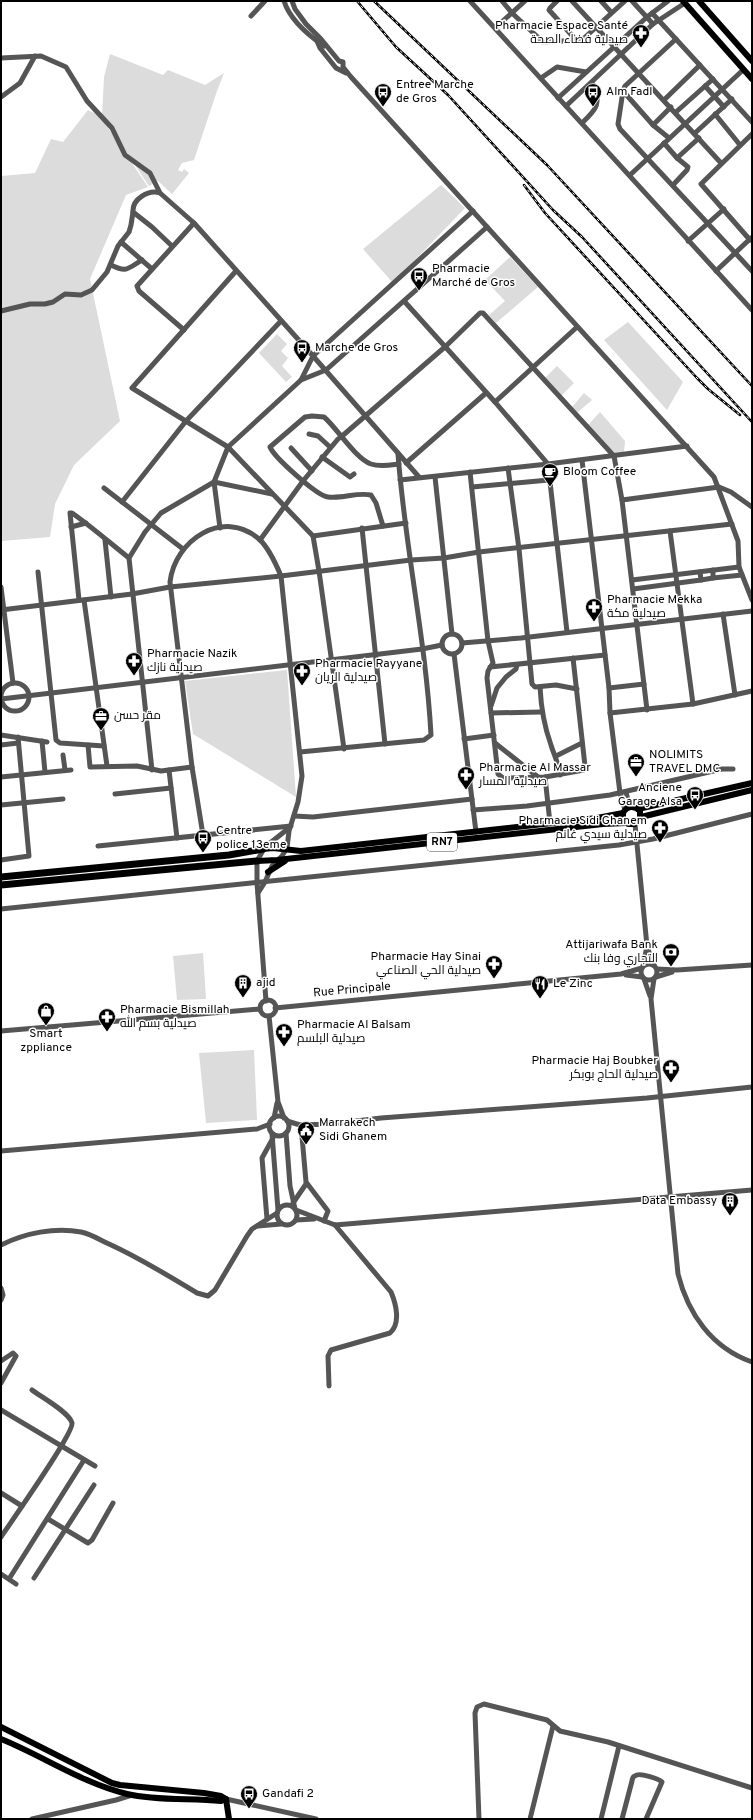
<svg xmlns="http://www.w3.org/2000/svg" width="753" height="1820" viewBox="0 0 753 1820" font-family="Overpass,Cairo,sans-serif">
<style>
.green{fill:#dcdcdc}
.lines{fill:none;stroke-linecap:round;stroke-linejoin:round}
.minor{stroke:#555;stroke-width:5}
.major{stroke:#000;stroke-width:6}
.highway{stroke:#000;stroke-width:7}
.rail-casing{stroke:#000;stroke-width:2.5}
.rail{stroke:#fff;stroke-width:1;stroke-dasharray:3;stroke-linecap:butt}
.labels{text-anchor:middle;dominant-baseline:central;stroke-width:3;stroke-linejoin:round;paint-order:stroke}
.shield{fill:#fff;stroke:#4c4c4c;stroke-width:1}
.shield-label{font-size:11px;font-weight:bold;fill:#000}
.poi-label{font-size:12px;fill:#000;stroke:#fff;text-anchor:start}
.street-label{font-size:12px;fill:#000;stroke:#fff}
</style>
<rect width="100%" height="100%" fill="#fff"/>
<g class="green">
<path d="M110,54L163,75L168,70L205,85L224,73L217,91L194,160L182,163L178,170L182,172L184,169L189,173L172,194L158,181L149,186L102,116L104,77Z"/>
<path d="M88,110L100,116L148,187L126,195L90,279L120,421L74,465L55,504L50,537L1,541V176L35,173L51,139L63,142Z"/>
<path d="M441,185L465,208L393,283L363,249Z"/>
<path d="M510,257L538,287L496,323L489,315L505,301L485,280Z"/>
<path d="M628,322L683,382L667,410L604,340Z"/>
<path d="M277,334L287,344L281,351L288,358L282,366L292,377L286,382L259,353Z"/>
<path d="M557,366L574,383L561,396L545,378Z"/>
<path d="M584,393L592,400L578,412L572,407Z"/>
<path d="M600,412L625,441L624,452L615,453L588,425Z"/>
<path d="M287,670L296,797L193,734L185,681Z"/>
<path d="M203,953L206,999L177,1000L173,956Z"/>
<path d="M254,1050L257,1120L206,1123L199,1053Z"/>
</g>
<g class="lines">
<g class="minor">
<path d="M284,1C290,20 308,35 324,46"/>
<path d="M292,1L295,9L306,24L321,39L339,61L343,62V67L351,77L714,477L738,541L739,567L752,600"/>
<path d="M470,1L752,310"/>
<path d="M502,1L512,13L543,42L582,40L625,1"/>
<path d="M557,1L550,8L549,10L577,41"/>
<path d="M572,1L721,163"/>
<path d="M601,1L611,12"/>
<path d="M632,1L653,24"/>
<path d="M652,13L752,122"/>
<path d="M251,16L265,1"/>
<path d="M495,28L525,1"/>
<path d="M676,39L625,86L623,91L618,124L620,129L752,271"/>
<path d="M317,41L320,48L336,68L346,73"/>
<path d="M1,58L41,56L66,67L87,101L112,128L125,155L150,173L160,193"/>
<path d="M541,78L557,67L586,72"/>
<path d="M705,86L724,107"/>
<path d="M623,91L653,125L669,138"/>
<path d="M1,97L20,83L35,56"/>
<path d="M558,98L647,17L668,1"/>
<path d="M664,100L700,65"/>
<path d="M566,106L653,24L685,3"/>
<path d="M676,112L713,79"/>
<path d="M715,114L740,145"/>
<path d="M582,123C597,109 602,103 592,83"/>
<path d="M653,125L671,107"/>
<path d="M695,133L732,99"/>
<path d="M664,143L677,158L688,167L687,170L673,185"/>
<path d="M677,158L699,138"/>
<path d="M630,175L743,70"/>
<path d="M750,240L701,184L752,134"/>
<path d="M688,241L724,209"/>
<path d="M121,242L152,269"/>
<path d="M172,246L152,227L133,212C132,199 149,189 160,193L194,223L313,356L419,477"/>
<path d="M111,265C127,273 127,269 142,260"/>
<path d="M236,271L132,388L228,447L313,536L319,571L344,749"/>
<path d="M716,271L751,238"/>
<path d="M404,301L495,402L548,464L567,632"/>
<path d="M1,311L30,304H45L53,302L65,294L81,295L92,290L107,272L118,246L129,232L131,225L133,212"/>
<path d="M184,330L139,291L137,286L194,223"/>
<path d="M301,380L326,370L487,227"/>
<path d="M495,402L577,327"/>
<path d="M309,434L318,436L330,447"/>
<path d="M291,448L312,471"/>
<path d="M322,457L350,477L354,474"/>
<path d="M582,460L609,688L610,713L620,793L625,810"/>
<path d="M406,463L486,393"/>
<path d="M508,468L519,549L532,684L535,687L556,685L577,689"/>
<path d="M470,472L488,641L493,663L488,671L487,678L498,774L503,778L545,777L584,770L585,766L573,658"/>
<path d="M435,477L452,634"/>
<path d="M400,480L548,464L687,446"/>
<path d="M472,487L549,480"/>
<path d="M104,488L183,549"/>
<path d="M622,500L719,487L731,492L752,507"/>
<path d="M122,502L186,421L281,321"/>
<path d="M383,526L376,503L371,495C357,492 342,499 328,497C317,496 274,457 270,447L305,417L312,416L324,417C337,428 355,458 371,464C380,467 390,465 399,464"/>
<path d="M71,527L86,523"/>
<path d="M220,528L214,482L228,447L301,380L313,356L473,211"/>
<path d="M362,528L385,744"/>
<path d="M670,531L693,704"/>
<path d="M313,536L406,523"/>
<path d="M105,540L111,597"/>
<path d="M260,540L303,481L338,439L341,437L446,346L480,313H483L614,456L622,500L647,710"/>
<path d="M38,572L56,740L60,743L104,746"/>
<path d="M713,578L742,575"/>
<path d="M632,580L739,567"/>
<path d="M701,580L713,578V570"/>
<path d="M1,587L13,683"/>
<path d="M633,589L701,580L700,572"/>
<path d="M79,600L70,513H72C92,527 110,543 129,558"/>
<path d="M84,600L107,766"/>
<path d="M1,610L132,594L170,587L281,576L411,560L444,558L479,552L732,524"/>
<path d="M723,614L735,695"/>
<circle cx="452" cy="644" r="10"/>
<path d="M462,643L521,638L752,611"/>
<path d="M454,654L476,832"/>
<path d="M490,667L605,655"/>
<circle cx="15" cy="697" r="14"/>
<path d="M540,687C541,707 544,726 551,745C554,755 559,764 560,775"/>
<path d="M609,688L644,684"/>
<path d="M1,699L422,649L442,645"/>
<path d="M491,706L497,688L506,677L516,669L517,665"/>
<path d="M491,713L541,712"/>
<path d="M610,713L693,704L752,691"/>
<path d="M1,735L47,742"/>
<path d="M464,739L494,735"/>
<path d="M42,741L45,772"/>
<path d="M495,743L538,777"/>
<path d="M1,745L18,743"/>
<path d="M88,745L90,767L137,766L161,771L192,767"/>
<path d="M300,752L424,740L431,735C426,641 405,548 398,454"/>
<path d="M63,755L65,770"/>
<path d="M556,756L582,743"/>
<path d="M152,770L129,558L145,532L161,513L214,482L272,494"/>
<path d="M169,770L177,838"/>
<path d="M1,777L71,770"/>
<path d="M545,777L550,823"/>
<path d="M626,792L628,800L633,807"/>
<path d="M115,794L171,788"/>
<path d="M1,805L63,799"/>
<path d="M473,810L527,806L610,795L722,769H733"/>
<path d="M294,816L313,817L472,799"/>
<path d="M635,824L647,946L643,966"/>
<path d="M203,835L192,767L170,582C175,540 223,508 259,539C268,547 276,564 281,576L302,776L298,802L289,831L287,848L282,856L272,866L265,882L258,893"/>
<path d="M98,846L291,826"/>
<path d="M1,860L29,856L18,737"/>
<path d="M1,909L619,845L653,839L752,814"/>
<path d="M647,947L654,965"/>
<circle cx="649" cy="972" r="8"/>
<path d="M657,969L677,970L752,965"/>
<path d="M626,975L642,977"/>
<path d="M656,977L672,972"/>
<path d="M644,979L650,996"/>
<path d="M654,979L651,999L678,1274C688,1314 712,1348 752,1362"/>
<circle cx="268" cy="1008" r="8"/>
<path d="M266,1001L257,883V861L265,847L289,828"/>
<path d="M275,1008L621,974L642,968"/>
<path d="M269,1016L278,1102L284,1118"/>
<path d="M1,1031L260,1009"/>
<circle cx="279" cy="1126" r="10"/>
<path d="M274,1118L277,1103"/>
<path d="M287,1121L300,1125L331,1124L381,1118L647,1098L752,1087"/>
<path d="M301,1125L306,1182L328,1211L324,1221"/>
<path d="M286,1133L290,1186L295,1209"/>
<path d="M272,1134L278,1210"/>
<path d="M1,1151L257,1129L270,1124"/>
<path d="M293,1203L306,1184"/>
<circle cx="287" cy="1215" r="10"/>
<path d="M296,1210L335,1225L752,1190"/>
<path d="M267,1219L262,1158L273,1138"/>
<path d="M296,1220L314,1219"/>
<path d="M258,1226L281,1224"/>
<path d="M1,1245C25,1233 55,1227 81,1232C91,1234 100,1240 109,1244C140,1258 169,1276 197,1293L208,1296L215,1290L247,1236L252,1229L277,1213"/>
<path d="M1,1288L3,1295L1,1300"/>
<path d="M1,1361L13,1353L16,1356L1,1383"/>
<path d="M329,1386L328,1356L331,1350L390,1333C401,1323 396,1304 391,1292L335,1225"/>
<path d="M1,1410L95,1466"/>
<path d="M1,1493L22,1506"/>
<path d="M48,1519L88,1543L92,1540L113,1503"/>
<path d="M1,1537C11,1522 74,1433 72,1423C69,1412 41,1397 32,1390"/>
<path d="M1,1574L16,1584"/>
<path d="M34,1578L94,1485"/>
<path d="M9,1579L84,1460"/>
<path d="M226,1799L316,1819"/>
<path d="M32,1819L116,1800L132,1795"/>
<path d="M479,1819L475,1713L477,1707L484,1704L547,1720L560,1731L608,1742L752,1788"/>
<path d="M530,1819L553,1726"/>
<path d="M601,1819L619,1746"/>
<path d="M622,1819L632,1781C632,1780 633,1776 635,1776C639,1772 659,1779 662,1782L646,1819"/>
</g>
<g class="major">
<path d="M683,1L752,79"/>
<path d="M699,1L752,61"/>
<path d="M638,809L752,783"/>
<path d="M641,817L752,790"/>
<path d="M263,849L273,848L301,851L597,818L623,813C627,806 634,805 640,811V819L635,824H628L623,820V813"/>
<path d="M257,861L277,860L603,824L626,823"/>
<path d="M268,872L285,861"/>
<path d="M1,1727L112,1783L120,1785L204,1793L221,1796L226,1799L229,1819"/>
<path d="M1,1739C43,1756 82,1783 127,1794C157,1801 190,1798 221,1801L226,1799"/>
</g>
<g class="highway">
<path d="M1,877L229,855L263,849"/>
<path d="M1,885L257,861"/>
</g>
<g class="rail-casing">
<g id="rail">
<path d="M357,1L396,47L448,95L553,210L582,237L752,422"/>
<path d="M374,1L547,165L752,386"/>
<path d="M524,185L545,213L697,378L708,389L740,415"/>
</g>
</g>
<use href="#rail" class="rail"/>
</g>
<defs>
<g id="pharmacy-pin" transform="scale(0.9)"><path d="M0 17L-7.5 6A9.5 9.5 0 1 1 7.5 6Z" fill="#000" stroke="#fff"/><path d="M-2-6h4v4h4v4h-4v4h-4v-4h-4v-4h4Z" fill="#fff"/></g>
<g id="bus-pin" transform="scale(0.9)"><path d="M0 17L-7.5 6A9.5 9.5 0 1 1 7.5 6Z" fill="#000" stroke="#fff"/><path d="M-5-6H5V4H4V6H2V4H-2V6H-4V4H-5ZM-3.5-4V0h7V-4ZM-3.5 1.2v1.5H-2V1.2ZM2 1.2v1.5H3.5V1.2Z" fill="#fff"/></g>
<g id="cafe-pin" transform="scale(0.9)"><path d="M0 17L-7.5 6A9.5 9.5 0 1 1 7.5 6Z" fill="#000" stroke="#fff"/><path d="M-5.5-4.5H6V0H3Q3 3.5 0 3.5H-2.5Q-5.5 3.5-5.5 0ZM3-3.2v2h1.7v-2ZM-6 4.5H4V6H-6Z" fill="#fff"/></g>
<g id="office-pin" transform="scale(0.9)"><path d="M0 17L-7.5 6A9.5 9.5 0 1 1 7.5 6Z" fill="#000" stroke="#fff"/><path d="M-6-3h4V-5.5h4V-3h4V5H-6ZM-1-4.5V-3h2v-1.5ZM-6 0V1H6V0Z" fill="#fff"/></g>
<g id="bank-pin" transform="scale(0.9)"><path d="M0 17L-7.5 6A9.5 9.5 0 1 1 7.5 6Z" fill="#000" stroke="#fff"/><path d="M-6-4H6V4H-6ZM0-2.3a2.3 2.3 0 1 0 0 4.6a2.3 2.3 0 1 0 0-4.6Z" fill="#fff"/></g>
<g id="building-pin" transform="scale(0.9)"><path d="M0 17L-7.5 6A9.5 9.5 0 1 1 7.5 6Z" fill="#000" stroke="#fff"/><path d="M-4-6H4V6H1V3H-1V6H-4ZM-2.5-4.3h1.7v1.8h-1.7ZM.8-4.3h1.7v1.8H.8ZM-2.5-1h1.7V.8h-1.7ZM.8-1h1.7V.8H.8Z" fill="#fff"/></g>
<g id="restaurant-pin" transform="scale(0.9)"><path d="M0 17L-7.5 6A9.5 9.5 0 1 1 7.5 6Z" fill="#000" stroke="#fff"/><path d="M-5-6h1v4h1v-4h1v4h1v-4h1v5L-1.5 .5V6h-2V.5L-5-1ZM5-6V6H3V1.5H1.5Q1.5-4 5-6Z" fill="#fff"/></g>
<g id="shop-pin" transform="scale(0.9)"><path d="M0 17L-7.5 6A9.5 9.5 0 1 1 7.5 6Z" fill="#000" stroke="#fff"/><path d="M-5-2.5h2.3a2.7 3.5 0 0 1 5.4 0H5L5.5 6h-11ZM-1.5-2.5h3a1.5 2.3 0 0 0-3 0Z" fill="#fff"/></g>
<g id="civic-pin" transform="scale(0.9)"><path d="M0 17L-7.5 6A9.5 9.5 0 1 1 7.5 6Z" fill="#000" stroke="#fff"/><path d="M-.6-6.5H3V-4.5H.6V-3L4-1V1h2V6H-6V1h2V-1L-.6-3ZM-1.2 2.5V6h2.4V2.5Z" fill="#fff"/></g>
</defs>
<g fill-rule="evenodd">
<use href="#pharmacy-pin" x="641" y="33"/>
<use href="#bus-pin" x="383" y="92"/>
<use href="#bus-pin" x="593" y="92"/>
<use href="#bus-pin" x="419" y="276"/>
<use href="#bus-pin" x="302" y="348"/>
<use href="#cafe-pin" x="550" y="472"/>
<use href="#pharmacy-pin" x="594" y="607"/>
<use href="#pharmacy-pin" x="134" y="661"/>
<use href="#pharmacy-pin" x="302" y="671"/>
<use href="#office-pin" x="101" y="716"/>
<use href="#office-pin" x="636" y="762"/>
<use href="#pharmacy-pin" x="466" y="775"/>
<use href="#bus-pin" x="695" y="795"/>
<use href="#pharmacy-pin" x="660" y="828"/>
<use href="#bus-pin" x="203" y="838"/>
<use href="#bank-pin" x="671" y="952"/>
<use href="#pharmacy-pin" x="494" y="964"/>
<use href="#building-pin" x="243" y="983"/>
<use href="#restaurant-pin" x="540" y="984"/>
<use href="#shop-pin" x="46" y="1011"/>
<use href="#pharmacy-pin" x="107" y="1017"/>
<use href="#pharmacy-pin" x="284" y="1032"/>
<use href="#pharmacy-pin" x="671" y="1068"/>
<use href="#civic-pin" x="306" y="1130"/>
<use href="#building-pin" x="730" y="1201"/>
<use href="#bus-pin" x="249" y="1794"/>
</g>
<g class="labels">
<rect class="shield" x="427" y="833" width="30" height="18" rx="3"/>
<g class="shield-label">
<text x="442" y="842">RN7</text>
</g>
<g class="poi-label">
<text x="628" y="26" text-anchor="end">Pharmacie Espace Santé<tspan x="628" dy="14">صيدلية فضاء الصحة</tspan></text>
<text x="396" y="85">Entree Marche<tspan x="396" dy="14">de Gros</tspan></text>
<text x="606" y="92">Alm Fadl</text>
<text x="432" y="269">Pharmacie<tspan x="432" dy="14">Marché de Gros</tspan></text>
<text x="315" y="348">Marche de Gros</text>
<text x="563" y="472">Bloom Coffee</text>
<text x="607" y="600">Pharmacie Mekka<tspan x="607" dy="14">صيدلية مكة</tspan></text>
<text x="147" y="654">Pharmacie Nazik<tspan x="147" dy="14">صيدلية نازك</tspan></text>
<text x="315" y="664">Pharmacie Rayyane<tspan x="315" dy="14">صيدلية الريان</tspan></text>
<text x="114" y="716">مقر حسن</text>
<text x="649" y="755">NOLIMITS<tspan x="649" dy="14">TRAVEL DMC</tspan></text>
<text x="479" y="768">Pharmacie Al Massar<tspan x="479" dy="14">صيدلية المسار</tspan></text>
<text x="682" y="788" text-anchor="end">Anciene<tspan x="682" dy="14">Garage Alsa</tspan></text>
<text x="647" y="821" text-anchor="end">Pharmacie Sidi Ghanem<tspan x="647" dy="14">صيدلية سيدي غانم</tspan></text>
<text x="216" y="831">Centre<tspan x="216" dy="14">police 13eme</tspan></text>
<text x="658" y="945" text-anchor="end">Attijariwafa Bank<tspan x="658" dy="14">التجاري وفا بنك</tspan></text>
<text x="481" y="957" text-anchor="end">Pharmacie Hay Sinai<tspan x="481" dy="14">صيدلية الحي الصناعي</tspan></text>
<text x="256" y="983">ajid</text>
<text x="553" y="984">Le Zinc</text>
<text x="120" y="1010">Pharmacie Bismillah<tspan x="120" dy="14">صيدلية بسم الله</tspan></text>
<text x="297" y="1025">Pharmacie Al Balsam<tspan x="297" dy="14">صيدلية البلسم</tspan></text>
<text x="46" y="1034" text-anchor="middle">Smart<tspan x="46" dy="14">zppliance</tspan></text>
<text x="658" y="1061" text-anchor="end">Pharmacie Haj Boubker<tspan x="658" dy="14">صيدلية الحاج بوبكر</tspan></text>
<text x="319" y="1123">Marrakech<tspan x="319" dy="14">Sidi Ghanem</tspan></text>
<text x="717" y="1201" text-anchor="end">Data Embassy</text>
<text x="262" y="1794">Gandafi 2</text>
</g>
<g class="street-label">
<text transform="translate(352 990) rotate(-5)">Rue Principale</text>
</g>
</g>
<rect width="753" height="1820" fill="none" stroke="#000000" stroke-width="4"/>
</svg>
